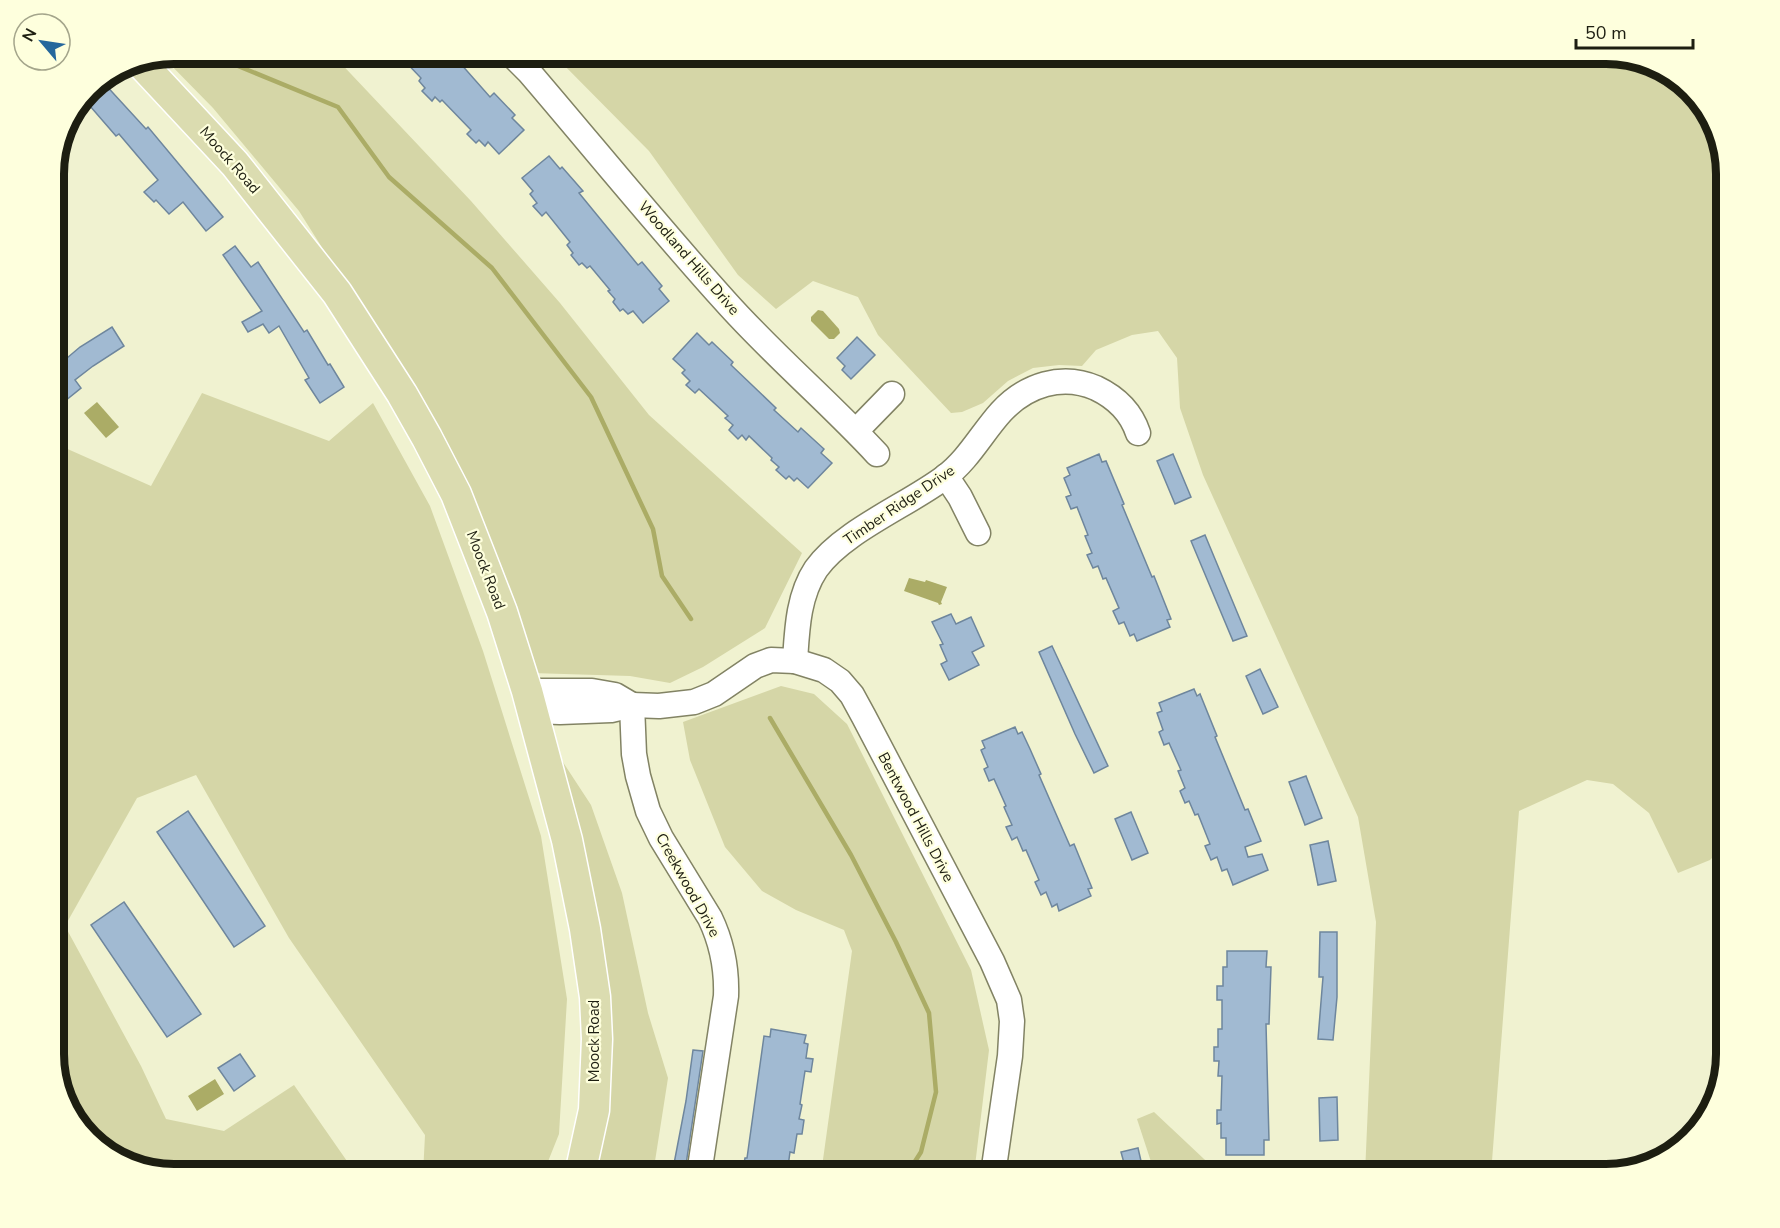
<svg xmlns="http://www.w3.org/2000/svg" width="1780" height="1228" viewBox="0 0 1780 1228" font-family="'Nunito Sans',sans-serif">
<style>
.green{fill:#d5d6a7}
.water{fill:#abac66}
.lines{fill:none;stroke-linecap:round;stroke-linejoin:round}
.stream{stroke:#abac66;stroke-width:4.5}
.building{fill:#a1bad2;stroke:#6e869d;stroke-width:1.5}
.minor-casing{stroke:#828364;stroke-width:27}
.major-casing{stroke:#fff;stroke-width:33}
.minor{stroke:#fff;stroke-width:24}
.major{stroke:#dbdcb0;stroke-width:30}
.labels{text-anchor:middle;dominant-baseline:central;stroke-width:4.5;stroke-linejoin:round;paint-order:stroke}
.street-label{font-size:15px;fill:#1d1e11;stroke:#feffdd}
.rim{fill:none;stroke:#1d1e11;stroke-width:8}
</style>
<rect width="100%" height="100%" fill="#f0f2d0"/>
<g class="green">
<path d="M174,54H331L334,56L471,201L560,303L649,415L802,553L765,628L703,667L670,683L630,676L531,673L415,395L299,211L213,108L162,56Z"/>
<path d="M553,54H1606L1673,74L1713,121L1726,174V844L1710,860L1678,873L1649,813L1613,784L1587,780L1519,811L1491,1174H1365L1376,922L1358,817L1203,475L1180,408L1177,358L1158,331L1132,335L1096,350L1082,366L1059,365L1033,368L1008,381L983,403L962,412L951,413L878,335L858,297L813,281L776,309L738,275L649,151Z"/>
<path d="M202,393L329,441L373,403L430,506L483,651L541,836L567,999L559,1134L543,1174H423L425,1135L289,938L196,775L137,798L65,926L141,1066L166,1119L224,1131L294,1085L356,1174H174L107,1154L70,1113L54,1061V443L151,486Z"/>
<path d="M781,686L814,694L847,724L971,970L989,1050L974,1174H821L852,951L844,930L796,910L762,891L725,847L690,760L683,722Z"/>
<path d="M557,753L591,805L622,893L648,1013L668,1078L653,1174H588L605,1096Z"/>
<path d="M1154,1112L1220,1174H1155L1137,1119Z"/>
</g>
<g class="water">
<path d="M818,310L823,311L839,329L840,333L834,339H829L811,321V317Z"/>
<path d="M97,402L119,427L106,438L84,413Z"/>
<path d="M909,578L925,582L926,580L947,587L941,602L942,604L939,605L938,603L904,591Z"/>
<path d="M215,1079L224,1094L197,1111L188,1096Z"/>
</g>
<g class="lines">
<g class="stream">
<path d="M216,54L221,59L338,107L389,177L492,268L591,397L653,529L662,576L691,619"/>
<path d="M770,718L851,855L896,942L929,1013L936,1092L921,1152L907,1174"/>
</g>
</g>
<g class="building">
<path d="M398,54H452L490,97L494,93L515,115L512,118L524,130L499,154L488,142L485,146L479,140L476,143L467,134L471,130L442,100L440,102L435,97L432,101L422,91L425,88L419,81L421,78Z"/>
<path d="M102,81L146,129L148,127L223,217L206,231L183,202L169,214L156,200L154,202L144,192L158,180L119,134L116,136L90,106L72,121L70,118L90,89Z"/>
<path d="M549,156L560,169L562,167L583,191L579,193L638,265L642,262L662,286L659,289L669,301L643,323L633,311L628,314L623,309L620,311L613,302L615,299L608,291L610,290L590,266L587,268L582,263L579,265L571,255L573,253L567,245L570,242L546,212L542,216L533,206L537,203L530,194L533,191L522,178Z"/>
<path d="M235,246L251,267L258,262L304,332L307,330L328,365L330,364L344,387L320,403L305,380L309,378L279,326L269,333L263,324L248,332L242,322L262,311L223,255Z"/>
<path d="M112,327L124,346L93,366L75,380L81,388L65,401L54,388V369L80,347Z"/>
<path d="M697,333L709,345L712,342L733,362L731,365L776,408L774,410L798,432L801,428L824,449L821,453L832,463L808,488L797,478L794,481L789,476L786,479L776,470L779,467L771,460L772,458L749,436L746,440L742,435L738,439L729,430L733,425L725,418L728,416L699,389L695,393L686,385L690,381L682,373L685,370L673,359Z"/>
<path d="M857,337L875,355L851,379L842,370L845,366L837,358Z"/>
<path d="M1099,454L1102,462L1106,461L1124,504L1122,505L1152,577L1154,576L1171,619L1167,620L1170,627L1137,641L1134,634L1130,636L1124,622L1119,624L1113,611L1119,608L1106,578L1103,579L1098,566L1093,568L1087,555L1092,553L1085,536L1088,535L1077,507L1071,509L1066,497L1071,495L1064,478L1070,475L1067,468Z"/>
<path d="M1173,454L1191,497L1175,504L1157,461Z"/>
<path d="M1205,535L1247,636L1233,641L1191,541Z"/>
<path d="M951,614L956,624L971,617L984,646L972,652L979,665L949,680L941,664L947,661L940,645L943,644L932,622Z"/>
<path d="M1052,646L1108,766L1094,773L1075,734L1039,652Z"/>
<path d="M1260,669L1278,707L1263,714L1246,676Z"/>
<path d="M1194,689L1197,696L1200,694L1217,736L1215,737L1245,810L1248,809L1261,841L1245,847L1248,857L1262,854L1268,870L1233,885L1227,869L1222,871L1217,857L1211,860L1205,846L1210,844L1198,814L1195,815L1189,801L1185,803L1180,791L1185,788L1178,771L1181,770L1169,743L1164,745L1159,732L1163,730L1157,713L1162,711L1159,703Z"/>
<path d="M1015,727L1018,734L1022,732L1030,749L1041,774L1039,775L1070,846L1074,844L1092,888L1088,889L1091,896L1059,911L1057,904L1052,907L1046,892L1041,895L1035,882L1039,880L1026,850L1023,851L1017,837L1012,840L1006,827L1012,825L1004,807L1006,806L994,779L989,781L984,769L988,767L981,750L985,748L982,741Z"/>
<path d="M1306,776L1322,818L1305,825L1289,782Z"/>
<path d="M188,811L265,926L234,947L157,832Z"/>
<path d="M1131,812L1148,853L1132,860L1115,819Z"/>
<path d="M1328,841L1336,881L1318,885L1310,845Z"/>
<path d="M124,902L201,1014L167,1037L91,925Z"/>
<path d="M1320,932H1337V997L1333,1040L1318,1039L1323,977H1319Z"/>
<path d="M1227,951H1267L1266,967H1271L1269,1024H1266L1269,1140H1264V1155H1226V1138H1221V1123L1217,1124V1110H1221L1222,1076H1218L1219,1061H1214V1047H1218V1029H1222V1000H1217V986H1223V967H1227Z"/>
<path d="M771,1029L806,1035L804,1043L808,1044L806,1058L813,1059L811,1072L805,1071L800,1104L802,1105L799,1119L804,1120L802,1134H797L794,1153L790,1152L787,1174H742L745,1158H747L764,1036L770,1037Z"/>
<path d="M693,1050L703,1051L685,1171L673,1169L686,1101Z"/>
<path d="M240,1054L255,1076L234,1091L218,1068Z"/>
<path d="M1337,1097L1338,1140L1320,1141L1319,1098Z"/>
<path d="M1138,1148L1144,1174H1127L1121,1152Z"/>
</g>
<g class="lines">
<g class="minor-casing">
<g id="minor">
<path d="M511,54L529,72C594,148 658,227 725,301C773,355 828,401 877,454"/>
<path d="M856,431L892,394"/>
<path d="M946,476L960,497L978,533"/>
<path d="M795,661C797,630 798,596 816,569C843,531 908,505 945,477C968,460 982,433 1001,412C1026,385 1062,373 1096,388C1115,397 1131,412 1138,433"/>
<path d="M527,691H592L615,695L632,705"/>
<path d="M632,705L634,754L638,776L648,811L661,838L710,918C722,943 727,968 726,996L699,1174"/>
<path d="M533,711L560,712L611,710L632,705L659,706L694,702L714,694L755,666L771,660L795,661L824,670L840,681L852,695L864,717L992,961L1009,1000L1012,1021L1010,1056L993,1174"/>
</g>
</g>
<g class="major-casing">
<path id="major" d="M139,61L235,164L337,293L402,394L427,438L456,494L483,563L502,612L527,691L567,840L585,929L595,997L597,1039L594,1110L580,1174"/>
</g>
<use href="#minor" class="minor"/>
<use href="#major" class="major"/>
</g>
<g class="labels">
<g class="street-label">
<text transform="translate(230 160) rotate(49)">Moock Road</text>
<text transform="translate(689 258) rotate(49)">Woodland Hills Drive</text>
<text transform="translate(899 505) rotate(-34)">Timber Ridge Drive</text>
<text transform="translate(486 570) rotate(69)">Moock Road</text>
<text transform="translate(916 817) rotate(62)">Bentwood Hills Drive</text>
<text transform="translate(688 885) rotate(61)">Creekwood Drive</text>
<text transform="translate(594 1041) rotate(-90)">Moock Road</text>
</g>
</g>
<path d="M0 0H1780V1228H0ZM174 64H1606A110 110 0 0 1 1716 174V1054A110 110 0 0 1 1606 1164H174A110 110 0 0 1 64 1054V174A110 110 0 0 1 174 64Z" fill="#feffdd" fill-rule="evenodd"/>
<path class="rim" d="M174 64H1606A110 110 0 0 1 1716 174V1054A110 110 0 0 1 1606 1164H174A110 110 0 0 1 64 1054V174A110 110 0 0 1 174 64Z"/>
<g transform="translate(42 42) rotate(299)"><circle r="28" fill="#feffdd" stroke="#a4a58b" stroke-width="1.5"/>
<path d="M0-4.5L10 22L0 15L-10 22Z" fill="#25679c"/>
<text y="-9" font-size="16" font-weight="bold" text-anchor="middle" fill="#1d1e11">N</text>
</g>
<path d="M1576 39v9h117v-9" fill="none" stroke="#1d1e11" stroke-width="3"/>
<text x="1585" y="39" font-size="18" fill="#1d1e11" stroke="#feffdd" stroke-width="4.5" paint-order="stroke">50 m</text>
</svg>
